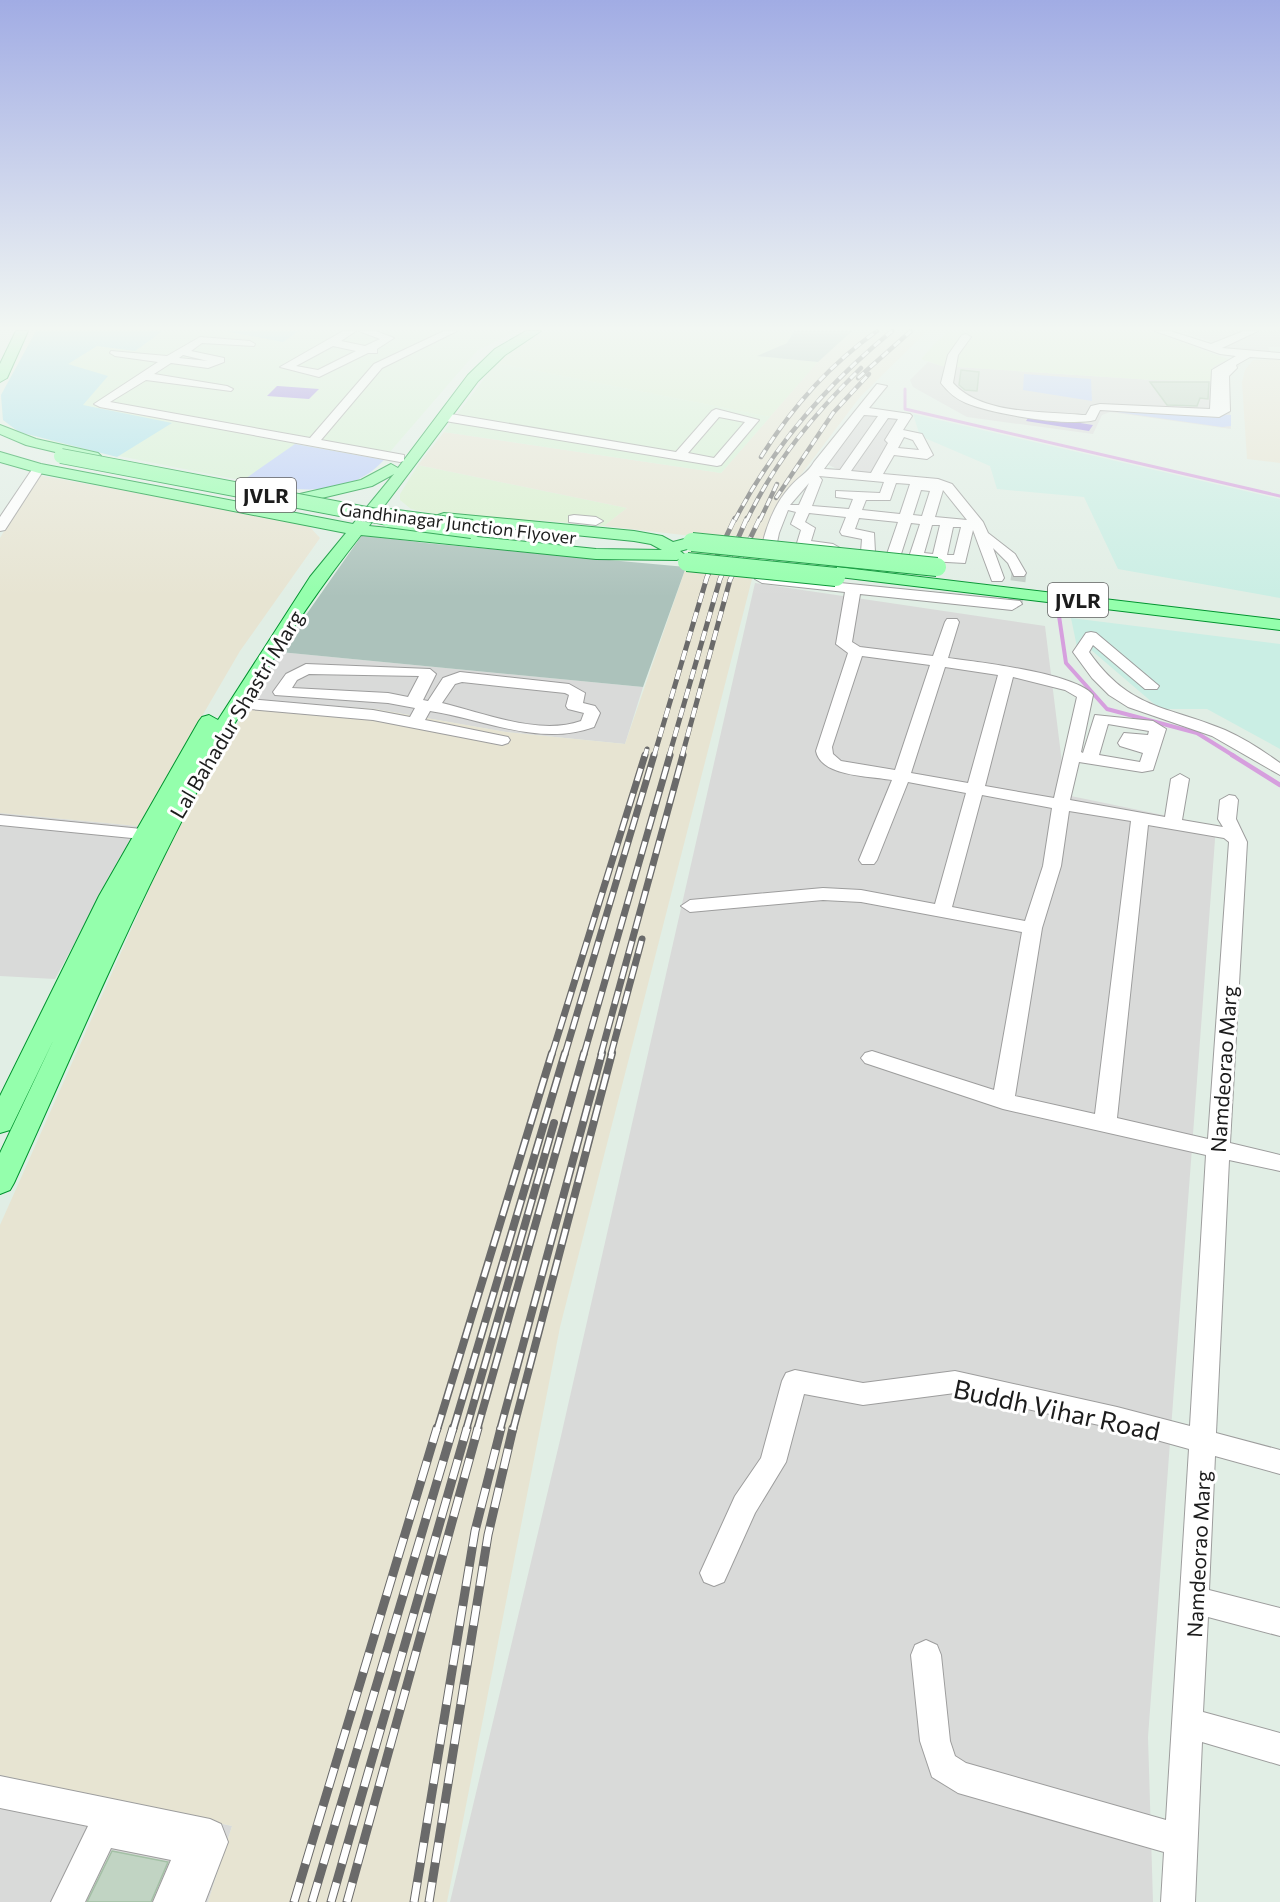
<svg xmlns="http://www.w3.org/2000/svg" width="1280" height="1902" viewBox="0 0 1280 1902" font-family="Commissioner,sans-serif">
<style>
.residential{fill:#d9dad9}
.commercial{fill:#d9f0ce}
.industrial{fill:#e7e4d2}
.military{fill:#d5f1d3}
.construction{fill:#acc2bb}
.farmland{fill:#caeee4}
.grass{fill:#a3e0eb}
.park{fill:#baccfb}
.pitch{fill:#957ae1}
.lines{fill:none;stroke-linecap:round;stroke-linejoin:round}
.stream-far2{stroke:#d69fde;stroke-width:3}
.stream-far1{stroke:#d69fde;stroke-width:4}
.stream{stroke:#d69fde;stroke-width:4.5}
.building{fill:#c1d4c3;stroke:#a3c0a5;stroke-width:1.5}
.minor-tunnel{stroke:#c3cec7;stroke-width:15;stroke-dasharray:15 8;stroke-linecap:butt}
.minor-casing{stroke:#9d9d9d;stroke-width:2}
.major-casing{stroke:#00932f;stroke-width:2}
.minor{fill:#fff;fill-rule:evenodd}
.major{fill:#94ffac;fill-rule:evenodd}
.rail-far4-casing{stroke:#6a6a6a;stroke-width:4.5}
.rail-far3-casing{stroke:#6a6a6a;stroke-width:5}
.rail-far2-casing{stroke:#6a6a6a;stroke-width:7}
.rail-far1-casing{stroke:#6a6a6a;stroke-width:8}
.rail-casing{stroke:#6a6a6a;stroke-width:9}
.rail-far4{stroke:#fff;stroke-width:3;stroke-dasharray:8;stroke-linecap:butt}
.rail-far3{stroke:#fff;stroke-width:4;stroke-dasharray:10;stroke-linecap:butt}
.rail-far2{stroke:#fff;stroke-width:4.5;stroke-dasharray:13;stroke-linecap:butt}
.rail-far1{stroke:#fff;stroke-width:5;stroke-dasharray:16;stroke-linecap:butt}
.rail{stroke:#fff;stroke-width:7;stroke-dasharray:20;stroke-linecap:butt}
.major-bridge-far1-casing{stroke:#00932f;stroke-width:16;stroke-linecap:butt}
.major-bridge-casing{stroke:#00932f;stroke-width:20;stroke-linecap:butt}
.major-bridge-far1{stroke:#94ffac;stroke-width:14}
.major-bridge{stroke:#94ffac;stroke-width:18}
.labels{text-anchor:middle;dominant-baseline:central;stroke-width:6;stroke-linejoin:round;paint-order:stroke}
.far-street-label{font-size:18px;fill:#1c1c1c;stroke:#fff}
.shield{fill:#fff;stroke:#606060;stroke-width:1.5}
.shield-label{font-size:20px;font-weight:bold;fill:#1c1c1c}
.street-label{font-size:21px;fill:#1c1c1c;stroke:#fff}
.near-street-label{font-size:26px;fill:#1c1c1c;stroke:#fff}
</style>
<rect width="100%" height="100%" fill="#e1eee5"/>
<g class="residential">
<path d="M1181,331H1280V347H1268L1270,353L1238,351Z"/>
<path d="M1228,359L1241,365L1228,375L1231,429L1110,412L1102,415L1093,434L967,417L913,387L910,380L928,362L942,366L1152,380L1215,381L1213,367Z"/>
<path d="M869,408L909,414L874,474L839,470L827,464Z"/>
<path d="M755,583L1045,626L1066,795L1216,826L1148,1737L1153,1902H450L561,1436Z"/>
<path d="M280,652L643,687L625,744L506,732L375,709L252,701Z"/>
<path d="M0,813L138,826L55,979L0,976Z"/>
<path d="M0,1775L232,1826L208,1902H0Z"/>
</g>
<g class="commercial">
<path d="M547,331H794L787,343L759,356L818,362L770,417L496,363L500,357L528,339Z"/>
<path d="M947,331H1151L1228,359L1213,367L1216,381L1152,380L942,366L921,359Z"/>
<path d="M418,465L627,508L604,526L535,520L533,524L439,515L411,509L400,500V494Z"/>
</g>
<g class="industrial">
<path d="M852,331H927L860,397L781,501L761,544L560,1327L447,1902H208L232,1826L0,1775V1225L179,822L252,701L375,709L506,732L625,744L686,567L692,536L604,526L627,508L418,465L444,432L721,473L818,362Z"/>
<path d="M1280,359V463L1247,459L1242,382L1245,370L1253,360Z"/>
<path d="M37,475L306,523L320,538L240,651L138,826L0,813V538Z"/>
</g>
<g class="military">
<path d="M36,331H517L478,350L376,468L354,481L285,489L54,443L3,420L1,395Z"/>
<path d="M496,363L770,417L721,473L444,432Z"/>
</g>
<g class="construction">
<path d="M794,331H852L818,362L757,356L787,343Z"/>
<path d="M362,535L425,543L686,567L643,687L280,652Z"/>
</g>
<g class="farmland">
<path d="M913,414L1280,499V598L1118,569L1084,497L997,489L990,466L920,436Z"/>
<path d="M1071,618L1280,644V749L1207,709H1160L1090,649L1077,647Z"/>
</g>
<g class="grass">
<path d="M36,331H163L135,351L97,346L68,364L108,376L83,405L172,423L117,457L19,432L3,420L1,395Z"/>
<path d="M224,331H299L283,342Z"/>
</g>
<g class="park">
<path d="M1024,374L1091,379L1092,401L1023,390Z"/>
<path d="M1110,411L1231,415V426L1222,427Z"/>
<path d="M295,444L384,460C346,501 291,490 242,481Z"/>
</g>
<g class="pitch">
<path d="M277,386H278L319,389L309,399L267,396Z"/>
<path d="M1030,415L1093,425L1089,431L1026,421Z"/>
</g>
<g class="lines">
<path class="stream-far2" d="M905,389V409L1280,496"/>
<path class="stream-far1" d="M1059,616L1066,663L1107,709L1197,733L1234,756"/>
<path class="stream" d="M1232,755L1280,785"/>
</g>
<g class="building">
<path d="M961,370L979,372L977,391L965,390L959,385Z"/>
<path d="M1150,382H1209L1208,399L1200,398L1197,406L1167,405Z"/>
<path d="M112,1851L168,1862L151,1902H87Z"/>
</g>
<g class="lines">
<path class="minor-tunnel" d="M1015,604L1019,573"/>
<g class="minor-casing">
<g id="minor">
<path d="M343,331H356L341,341L365,346L380,339L359,331H376L394,338L377,349V353H368L319,377L280,367ZM333,346L356,351L318,370L296,366Z"/>
<path d="M444,331H457L382,368L321,440L404,455V461L400,462L100,407L94,404L158,362L115,356L110,353L111,351L167,356L200,337L250,341L255,344L254,346L202,343L191,351L224,358V362L208,368L171,363L154,374L227,386L233,389L231,391L146,380L110,402L310,438L374,364ZM183,355L208,361L179,358Z"/>
<path d="M1155,331H1170L1211,344L1244,331H1258L1222,348L1280,353V359L1250,357L1236,365L1237,368L1229,376L1230,411L1219,417L1100,410L1095,420C1068,427 993,414 966,403C956,399 948,392 941,383L948,355L962,335L966,334L971,337L958,355L953,383C982,415 1042,411 1082,415H1086L1091,406L1100,404L1210,409L1212,370L1236,356L1220,354Z"/>
<path d="M877,384L887,386L869,408L910,414L912,416L903,430L922,434L933,455L927,459L894,455L883,474L938,479L952,484L983,522L988,533L1015,554L1026,573L1024,576H1014L1008,563L993,548L1004,578L1002,581H992L973,530L965,563L911,560L909,557L920,524L911,523L901,554L894,558L887,554L898,522L859,518L855,529L874,533L875,552L868,556L861,552L862,539L842,535L840,532L846,517L809,513L805,522L815,528L811,541L833,544L840,548C831,556 805,552 797,543L801,530L791,524L796,512L788,510L779,533L770,576L1020,601L1022,604L1012,610L860,594L852,642L860,647L933,656L945,622L947,619H957L959,622L948,658C978,662 1075,673 1093,695L1081,752L1083,753L1095,715L1153,721L1166,729L1153,770L1142,772L1079,762L1070,800L1165,817L1171,779L1180,774L1189,779L1182,820L1223,827L1218,819L1220,800L1229,795L1235,796L1238,800L1236,819L1247,842L1230,1143L1280,1155V1171L1229,1160L1216,1433L1280,1450V1474L1215,1456L1209,1590L1280,1608V1636L1208,1617L1203,1712L1280,1733V1765L1202,1742L1195,1902H1161L1164,1852L958,1793L932,1777L920,1741L911,1655L915,1645L926,1640L937,1645L941,1655L950,1741L955,1756L966,1763L1166,1820L1189,1449L1117,1429L955,1393L863,1405L804,1394L786,1462L755,1513L724,1582L714,1586L704,1582L700,1573L735,1496L761,1458L782,1381L786,1373L795,1370L863,1383L955,1371L1117,1407L1190,1426L1206,1155L1003,1109L865,1063L861,1058L865,1053L872,1051L994,1090L1022,932L861,902L823,900L690,912L681,906L690,900L823,888L861,890L935,904L966,793L908,782L877,860L874,864H862L859,860L892,780C870,776 821,777 816,751L848,653L836,644L845,592L762,583L755,579C761,547 767,513 789,488C798,477 808,473 814,462ZM864,415L878,416L840,470L824,469ZM888,418L898,419L885,440L888,443L871,473L851,471ZM904,437L913,440L919,450L898,448ZM819,476L884,482L880,493L836,491V497L853,499L849,509L812,506L822,480ZM809,483L799,505H790ZM896,483L910,484L900,514L862,510L866,500H890ZM921,490L930,491L922,516L913,515ZM943,490L967,520L935,517ZM932,525H940L933,554L924,553ZM953,527H961L954,555H947ZM862,656L930,665L895,770L841,761L833,754L832,747ZM945,667L998,675L968,783L911,773ZM1013,677L1065,690L1077,697L1054,798L985,786ZM1108,724L1149,731L1148,735L1124,733L1118,743L1120,746L1143,753L1140,762L1099,755ZM982,795L1052,808L1043,866L1025,921L952,907ZM1069,811L1131,821L1095,1114L1015,1096L1042,928L1061,866ZM1148,825L1224,838L1229,842L1208,1139L1117,1118Z"/>
<path d="M716,409L759,420L721,465L717,466L445,421L439,417L445,413L676,452L712,411ZM719,417L745,422L714,458L688,453Z"/>
<path d="M39,464L45,468L5,530L0,531V517L35,465Z"/>
<path d="M574,515L596,517L603,521L596,525L569,522V516Z"/>
<path d="M1091,632L1096,633L1159,686L1157,689H1145L1093,645L1089,652C1130,710 1165,705 1225,730C1245,739 1262,750 1280,763V775L1212,736L1128,707L1109,695L1092,678L1073,652L1086,633Z"/>
<path d="M306,664L430,669L436,674L423,700L428,701L443,678L460,672L569,684L585,693L583,703L595,706L600,713L594,727C539,747 484,719 430,711L425,720L508,737L510,740L508,743L502,745L373,720L238,708L230,703L238,698L373,710L410,717L415,708L388,703L275,695L273,692L286,674ZM309,674L419,676L408,697L388,693L292,688L297,680ZM462,682L565,693L569,695L566,706L568,709L584,713L581,721C539,736 484,713 442,703L455,684Z"/>
<path d="M0,815L162,831L171,836L162,841L0,825Z"/>
<path d="M0,1776L210,1819L221,1824L228,1842L205,1902H153L171,1860L111,1848L85,1902H51L88,1826L0,1808Z"/>
</g>
</g>
<g class="major-casing">
<g id="major">
<path d="M16,331H28L7,378L0,382V364Z"/>
<path d="M526,331H541L505,355L478,381L369,526L596,549L662,550L651,544L634,541L438,521L436,518L438,515L444,513L634,531L662,536L673,542L692,537L700,542L698,546L680,551L685,555L677,560L596,559L361,535C208,728 115,961 14,1183L10,1190L0,1194V1153L54,1039L10,1130L0,1133V1096L99,896L199,721L202,717L209,715L218,720L310,577L346,533L39,473L0,462V452L41,464L353,524L394,474L372,486L284,507L276,502L278,499L361,480L391,464L398,468L468,375L495,349Z"/>
<path d="M0,425L36,439L98,453L101,456L93,461L26,445L0,434Z"/>
<path d="M837,567L1280,620V630L831,576L828,572L831,568Z"/>
</g>
</g>
<use href="#minor" class="minor"/>
<use href="#major" class="major"/>
<g class="rail-far4-casing">
<g id="rail-far4">
<path d="M858,378L911,331"/>
<path d="M761,457C792,407 829,365 877,331"/>
<path d="M776,498L833,413L869,374"/>
<path d="M735,520C774,445 827,384 892,331"/>
<path d="M747,520C775,461 815,413 861,368"/>
<path d="M760,520L777,484"/>
</g>
</g>
<g class="rail-far3-casing">
<g id="rail-far3">
<path d="M645,756L647,749"/>
<path d="M654,756L707,577L735,518"/>
<path d="M669,756L720,579L747,518"/>
<path d="M682,756L730,580L760,518"/>
</g>
</g>
<g class="rail-far2-casing">
<g id="rail-far2">
<path d="M552,1054L645,755"/>
<path d="M565,1054L654,755"/>
<path d="M584,1054L670,755"/>
<path d="M601,1054L683,755"/>
<path d="M611,1054L642,939"/>
</g>
</g>
<g class="rail-far1-casing">
<g id="rail-far1">
<path d="M437,1430L552,1053"/>
<path d="M453,1430L565,1053"/>
<path d="M466,1430L554,1123"/>
<path d="M477,1430L584,1053"/>
<path d="M500,1430L602,1053"/>
<path d="M513,1430L612,1053"/>
</g>
</g>
<g class="rail-casing">
<g id="rail">
<path d="M294,1902L437,1428"/>
<path d="M312,1902L453,1428"/>
<path d="M331,1902L467,1428"/>
<path d="M347,1902L478,1428"/>
<path d="M414,1902L475,1531L501,1428"/>
<path d="M429,1902L488,1535L513,1428"/>
</g>
</g>
<use href="#rail-far4" class="rail-far4"/>
<use href="#rail-far3" class="rail-far3"/>
<use href="#rail-far2" class="rail-far2"/>
<use href="#rail-far1" class="rail-far1"/>
<use href="#rail" class="rail"/>
<g class="major-bridge-far1-casing">
<path id="major-bridge-far1" d="M61,456L398,520"/>
</g>
<g class="major-bridge-casing">
<g id="major-bridge">
<path d="M389,518L472,529"/>
<path d="M692,542L937,567"/>
<path d="M687,562L836,577"/>
</g>
</g>
<use href="#major-bridge-far1" class="major-bridge-far1"/>
<use href="#major-bridge" class="major-bridge"/>
</g>
<linearGradient id="sky" x2="0" y2="1"><stop stop-color="#a1ace4"/><stop offset="0.55" stop-color="#f2f7f3"/><stop offset="1" stop-color="#f2f7f3" stop-opacity="0"/></linearGradient>
<rect width="1280" height="597" fill="url(#sky)"/>
<g class="labels">
<g class="far-street-label">
<text transform="translate(458 523) rotate(7)">Gandhinagar Junction Flyover</text>
</g>
<g class="shield">
<rect x="236" y="478" width="60" height="34" rx="4.5"/>
<rect x="1048" y="583" width="60" height="34" rx="4.5"/>
</g>
<g class="shield-label">
<text x="266" y="495">JVLR</text>
<text x="1078" y="600">JVLR</text>
</g>
<g class="street-label">
<text transform="translate(236 714) rotate(-59)">Lal Bahadur Shastri Marg</text>
<text transform="translate(1223 1069) rotate(-86)">Namdeorao Marg</text>
<text transform="translate(1198 1554) rotate(-87)">Namdeorao Marg</text>
</g>
<g class="near-street-label">
<text transform="translate(1057 1409) rotate(12)">Buddh Vihar Road</text>
</g>
</g>
</svg>
